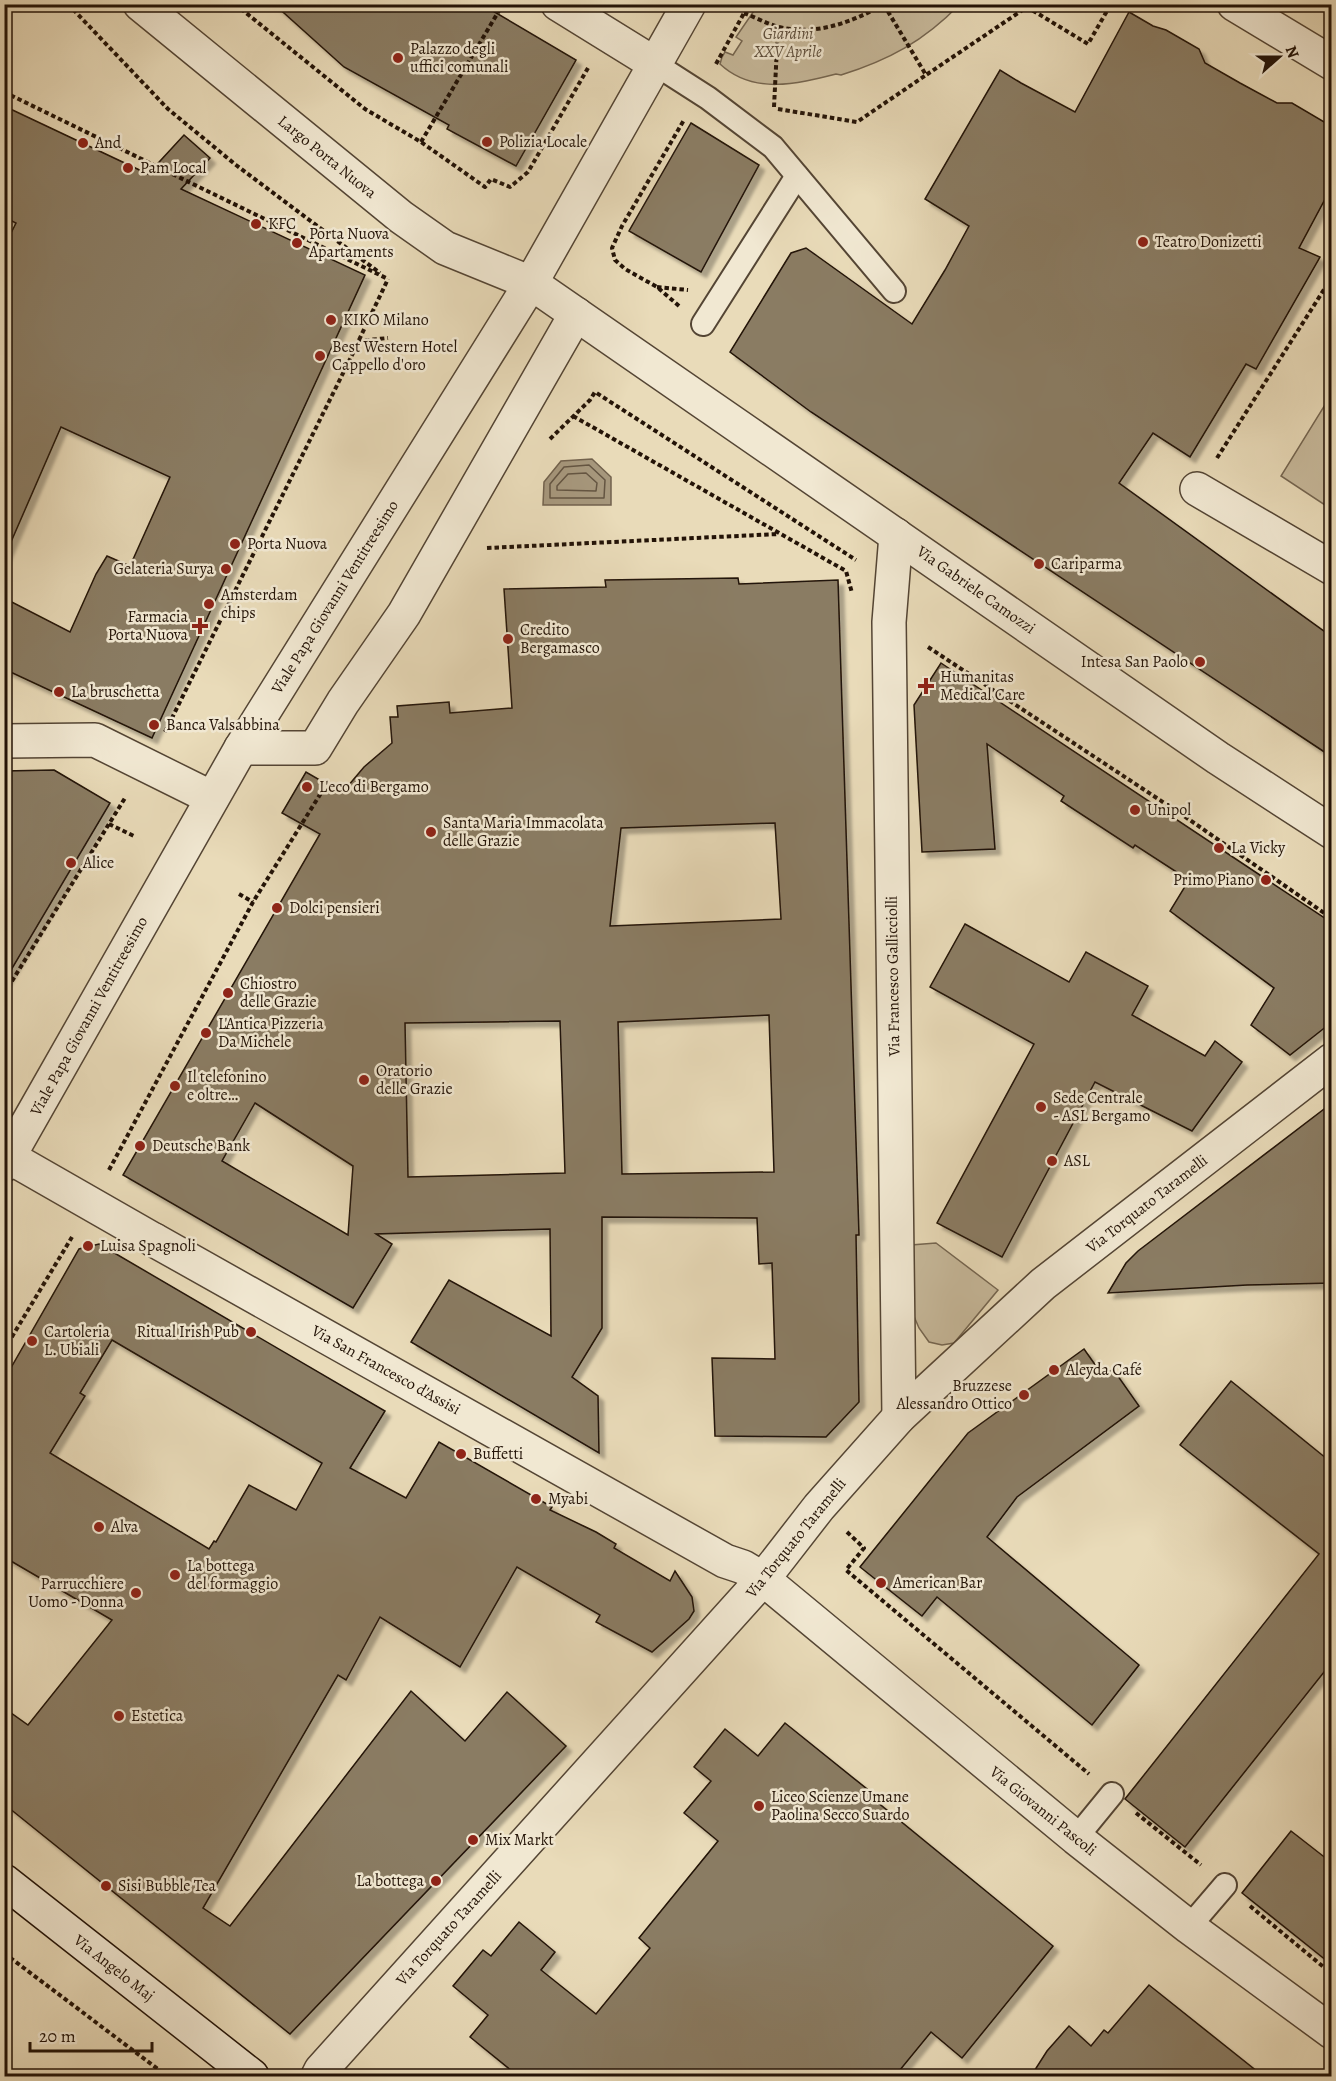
<svg xmlns="http://www.w3.org/2000/svg" width="1336" height="2081" viewBox="0 0 1336 2081" font-family="Alegreya,serif">
<style>
.green{fill:#c7b99b;stroke:#756651;stroke-width:1.5}
.water{fill:#a6977c;stroke:#72624d;stroke-width:1.5}
.lines{fill:none;stroke-linecap:round;stroke-linejoin:round}
.shore{stroke:#645542;stroke-width:1.5}
.building{fill:#8a7b64;stroke:#231307;stroke-width:1.5;fill-rule:evenodd;filter:url(#shadow)}
.service-casing{stroke:#544534;stroke-width:26}
.pedestrian-casing{stroke:#544534;stroke-width:36}
.minor-casing{stroke:#544534;stroke-width:36}
.tertiary-casing{stroke:#544534;stroke-width:36}
.secondary-casing{stroke:#231307;stroke-width:36}
.path{stroke:#231307;stroke-width:4;stroke-dasharray:4.5 3;stroke-linecap:butt}
.service{stroke:#f1e8d2;stroke-width:22}
.pedestrian{stroke:#f1e8d2;stroke-width:33}
.minor{stroke:#f1e8d2;stroke-width:33}
.tertiary{stroke:#f1e8d2;stroke-width:33}
.secondary{stroke:#f1e8d2;stroke-width:33}
.poi-dot{fill:#8f2418;stroke:#f1e8d2;stroke-width:2}
.labels{text-anchor:middle;dominant-baseline:central;stroke-width:5;stroke-linejoin:round;paint-order:stroke}
.park-label{font-size:16px;font-style:italic;fill:#5c4d3b;stroke:#f1e8d2}
.poi-label{font-size:16px;fill:#231307;stroke:#f1e8d2;text-anchor:start}
.street-label{font-size:16px;fill:#231307;stroke:#f1e8d2}
</style>
<defs>
<filter id="shadow"><feDropShadow dx="5.5" dy="5.5" stdDeviation="1.5" flood-color="#0004"/></filter>
</defs>
<rect width="100%" height="100%" fill="#e9dbb9"/>
<filter id="stains"><feTurbulence type="fractalNoise" baseFrequency=".00333" numOctaves="4"/><feColorMatrix values="0 0 0 0 .2 0 0 0 0 .09 0 0 0 0 .02 0 0 0 .5 -.17"/></filter>
<radialGradient id="worn" r=".72"><stop offset=".6" stop-color="#630" stop-opacity="0"/><stop offset="1" stop-color="#630" stop-opacity=".3"/></radialGradient>
<g class="green">
<path d="M758,5V4L959,5C924,41 889,60 841,75L836,74C797,84 753,95 720,64L722,57L725,52L733,55L742,41L736,37Z"/>
<path d="M1331,395L1332,509H1331L1281,476Z"/>
<path d="M936,1243L998,1290L954,1343L942,1345L929,1342L919,1328L913,1314L911,1245Z"/>
</g>
<path class="water" d="M592,459L611,477V505H543L544,482L561,461Z"/>
<g class="lines">
<g class="shore">
<path d="M589,465L605,480L604,498H550V484L564,467Z"/>
<path d="M586,473L597,483L596,491L557,490V486L568,474Z"/>
</g>
</g>
<g class="building">
<path d="M274,4H481L576,60L516,166L447,129L449,125L344,67Z"/>
<path d="M1129,12L1153,26L1166,30L1199,49L1205,63L1240,83L1277,103H1292L1326,123L1332,134V186L1299,248L1320,257L1256,369L1246,364L1190,457L1153,433L1119,483L1332,637V757L811,412L730,352L791,253L806,248L912,324L945,270L969,226L925,199L1000,70L1021,83L1075,112Z"/>
<path d="M4,106L148,174L184,135L210,158L181,189L365,275L152,738L4,669V598L70,632L96,574L107,556L130,566L170,477L61,427L4,558V247L16,223L4,217Z"/>
<path d="M691,123L759,165L701,272L629,231Z"/>
<path d="M738,578L739,584L838,580L859,1235H856L859,1402L826,1437L715,1436L712,1358L775,1359L772,1263L759,1264L757,1218L602,1217V1328L572,1377L598,1396L599,1453L411,1342L449,1280L551,1336L550,1229L376,1234L392,1244L353,1308L123,1175L320,834L282,813L306,772L342,793L364,767L392,743L390,717H398L397,706L449,702L450,713L512,708L504,589L606,587L605,580ZM775,823L781,919L610,926L621,828ZM769,1015L774,1172L622,1174L618,1022ZM560,1021L565,1173L408,1177L405,1023ZM255,1103L353,1166L348,1235L222,1161Z"/>
<path d="M941,663L1332,923V1022L1290,1055L1251,1025L1274,988L1170,911L1189,880L1135,845L1133,848L1061,801L1064,796L987,744L995,849L922,852L914,705Z"/>
<path d="M54,770L110,803L4,982V771Z"/>
<path d="M965,924L1069,982L1086,952L1148,986L1132,1015L1205,1056L1215,1041L1242,1062L1192,1131L1095,1082L1002,1257L937,1223L1034,1044L930,987Z"/>
<path d="M1332,1103V1283L1247,1285L1108,1293L1126,1263L1138,1251Z"/>
<path d="M99,1244L385,1411L350,1468L406,1498L439,1442L552,1507L550,1510L596,1532L616,1544L614,1548L670,1581L675,1571L692,1597L694,1611L689,1619L652,1652L596,1622L600,1615L517,1567L460,1667L380,1617L346,1680L338,1675L203,1908L230,1926L411,1691L465,1741L507,1692L566,1746L290,2034L4,1804V1708L28,1725L112,1620L4,1557V1380L79,1249ZM112,1340L322,1463L296,1510L249,1485L216,1542L214,1541L209,1549L50,1453L85,1396L80,1393Z"/>
<path d="M1084,1349L1103,1376L1113,1369L1139,1406L1017,1497L987,1537L1139,1665L1092,1725L937,1597L922,1616L860,1567L968,1433Z"/>
<path d="M1231,1381L1332,1463V1662L1185,1847L1125,1799L1319,1554L1180,1445Z"/>
<path d="M785,1723L867,1789L865,1792L1053,1946L962,2058L931,2032L895,2076H518L470,2037L488,2015L453,1986L483,1950L491,1956L519,1922L555,1952L541,1970L596,2014L650,1948L639,1938L718,1841L684,1813L711,1781L694,1767L725,1729L758,1756Z"/>
<path d="M1291,1831L1332,1863V1965L1242,1893Z"/>
<path d="M1149,1985L1263,2076H1031L1047,2051L1069,2026L1091,2046L1104,2030L1108,2033Z"/>
</g>
<g class="lines">
<g class="service-casing">
<g id="service">
<path d="M655,64L708,98L773,147L894,291"/>
<path d="M703,324L797,176"/>
<path d="M1076,1838L1112,1794"/>
<path d="M1189,1927L1225,1885"/>
</g>
</g>
<g class="pedestrian-casing">
<path id="pedestrian" d="M9,1157L154,1240"/>
</g>
<g class="minor-casing">
<g id="minor">
<path d="M140,4L401,217L445,248L531,283L1218,758L1332,832"/>
<path d="M558,4L655,64"/>
<path d="M1234,4L1332,63"/>
<path d="M1197,489L1332,568"/>
<path d="M896,535L889,622L899,1417"/>
<path d="M4,741L95,740L212,798"/>
<path d="M154,1240L725,1561L743,1567L763,1579L1076,1838L1189,1927L1332,2032"/>
<path d="M318,2076L321,2070L763,1579L819,1507L899,1417L1043,1284L1332,1060"/>
</g>
</g>
<g class="tertiary-casing">
<g id="tertiary">
<path d="M241,748H315L343,702L404,614L576,314"/>
<path d="M4,1165L241,748L531,283L689,4"/>
</g>
</g>
<g class="secondary-casing">
<path id="secondary" d="M4,1881L252,2076"/>
</g>
<g class="path">
<path d="M68,4L168,109L236,165L380,273"/>
<path d="M235,4L365,109L421,142L485,187L491,179L510,187L528,172L588,68"/>
<path d="M884,5L926,75L1027,7L1088,44L1111,4"/>
<path d="M744,13C755,17 767,24 779,27C817,36 852,22 885,4"/>
<path d="M716,64L749,4"/>
<path d="M4,92L388,279"/>
<path d="M774,107L778,27"/>
<path d="M778,109L857,122L926,75"/>
<path d="M421,142L503,4"/>
<path d="M657,287L688,290"/>
<path d="M679,306L657,287L625,269L615,260L612,248L622,226L684,120"/>
<path d="M359,340L388,279"/>
<path d="M573,416L846,571L852,593"/>
<path d="M550,439L590,400L595,392L856,560"/>
<path d="M1217,458L1332,277"/>
<path d="M487,548L779,534"/>
<path d="M928,647L1184,816L1330,917L1332,914"/>
<path d="M165,732L359,341L388,338"/>
<path d="M109,824L134,836"/>
<path d="M239,894L253,902"/>
<path d="M4,994L125,798"/>
<path d="M109,1170L253,902L326,785"/>
<path d="M4,1350L72,1237"/>
<path d="M847,1532L864,1548L846,1570L1089,1774"/>
<path d="M1136,1813L1201,1865"/>
<path d="M1250,1906L1332,1974"/>
<path d="M4,1953L167,2076"/>
</g>
<use href="#service" class="service"/>
<use href="#pedestrian" class="pedestrian"/>
<use href="#minor" class="minor"/>
<use href="#tertiary" class="tertiary"/>
<use href="#secondary" class="secondary"/>
</g>
<g class="poi-dot">
<circle cx="398" cy="58" r="6"/>
<circle cx="487" cy="142" r="6"/>
<circle cx="83" cy="143" r="6"/>
<circle cx="128" cy="168" r="6"/>
<circle cx="256" cy="224" r="6"/>
<circle cx="1143" cy="242" r="6"/>
<circle cx="297" cy="243" r="6"/>
<circle cx="331" cy="320" r="6"/>
<circle cx="320" cy="356" r="6"/>
<circle cx="235" cy="544" r="6"/>
<circle cx="1039" cy="564" r="6"/>
<circle cx="226" cy="569" r="6"/>
<circle cx="209" cy="604" r="6"/>
<path d="M197 617h6v6h6v6h-6v6h-6v-6h-6v-6h6z"/>
<circle cx="508" cy="639" r="6"/>
<circle cx="1200" cy="662" r="6"/>
<path d="M923 677h6v6h6v6h-6v6h-6v-6h-6v-6h6z"/>
<circle cx="59" cy="692" r="6"/>
<circle cx="154" cy="725" r="6"/>
<circle cx="307" cy="787" r="6"/>
<circle cx="1135" cy="810" r="6"/>
<circle cx="431" cy="832" r="6"/>
<circle cx="1219" cy="848" r="6"/>
<circle cx="71" cy="863" r="6"/>
<circle cx="1266" cy="880" r="6"/>
<circle cx="277" cy="908" r="6"/>
<circle cx="228" cy="993" r="6"/>
<circle cx="206" cy="1033" r="6"/>
<circle cx="364" cy="1080" r="6"/>
<circle cx="175" cy="1086" r="6"/>
<circle cx="1041" cy="1107" r="6"/>
<circle cx="140" cy="1146" r="6"/>
<circle cx="1052" cy="1161" r="6"/>
<circle cx="88" cy="1246" r="6"/>
<circle cx="251" cy="1332" r="6"/>
<circle cx="32" cy="1341" r="6"/>
<circle cx="1054" cy="1370" r="6"/>
<circle cx="1024" cy="1395" r="6"/>
<circle cx="461" cy="1454" r="6"/>
<circle cx="536" cy="1499" r="6"/>
<circle cx="99" cy="1527" r="6"/>
<circle cx="175" cy="1575" r="6"/>
<circle cx="881" cy="1583" r="6"/>
<circle cx="136" cy="1593" r="6"/>
<circle cx="119" cy="1716" r="6"/>
<circle cx="759" cy="1806" r="6"/>
<circle cx="473" cy="1840" r="6"/>
<circle cx="436" cy="1881" r="6"/>
<circle cx="106" cy="1886" r="6"/>
</g>
<g class="labels">
<g class="park-label">
<text x="788" y="34">Giardini<tspan x="788" dy="18">XXV Aprile</tspan></text>
</g>
<g class="poi-label">
<text x="410" y="49">Palazzo degli<tspan x="410" dy="18">uffici comunali</tspan></text>
<text x="499" y="142">Polizia Locale</text>
<text x="95" y="143">And</text>
<text x="140" y="168">Pam Local</text>
<text x="268" y="224">KFC</text>
<text x="309" y="234">Porta Nuova<tspan x="309" dy="18">Apartaments</tspan></text>
<text x="1155" y="242">Teatro Donizetti</text>
<text x="343" y="320">KIKO Milano</text>
<text x="332" y="347">Best Western Hotel<tspan x="332" dy="18">Cappello d'oro</tspan></text>
<text x="247" y="544">Porta Nuova</text>
<text x="1051" y="564">Cariparma</text>
<text x="214" y="569" text-anchor="end">Gelateria Surya</text>
<text x="221" y="595">Amsterdam<tspan x="221" dy="18">chips</tspan></text>
<text x="188" y="617" text-anchor="end">Farmacia<tspan x="188" dy="18">Porta Nuova</tspan></text>
<text x="520" y="630">Credito<tspan x="520" dy="18">Bergamasco</tspan></text>
<text x="1188" y="662" text-anchor="end">Intesa San Paolo</text>
<text x="940" y="677">Humanitas<tspan x="940" dy="18">Medical Care</tspan></text>
<text x="71" y="692">La bruschetta</text>
<text x="166" y="725">Banca Valsabbina</text>
<text x="319" y="787">L'eco di Bergamo</text>
<text x="1147" y="810">Unipol</text>
<text x="443" y="823">Santa Maria Immacolata<tspan x="443" dy="18">delle Grazie</tspan></text>
<text x="1231" y="848">La Vicky</text>
<text x="83" y="863">Alice</text>
<text x="1254" y="880" text-anchor="end">Primo Piano</text>
<text x="289" y="908">Dolci pensieri</text>
<text x="240" y="984">Chiostro<tspan x="240" dy="18">delle Grazie</tspan></text>
<text x="218" y="1024">L'Antica Pizzeria<tspan x="218" dy="18">Da Michele</tspan></text>
<text x="376" y="1071">Oratorio<tspan x="376" dy="18">delle Grazie</tspan></text>
<text x="187" y="1077">Il telefonino<tspan x="187" dy="18">e oltre…</tspan></text>
<text x="1053" y="1098">Sede Centrale<tspan x="1053" dy="18">- ASL Bergamo</tspan></text>
<text x="152" y="1146">Deutsche Bank</text>
<text x="1064" y="1161">ASL</text>
<text x="100" y="1246">Luisa Spagnoli</text>
<text x="44" y="1332">Cartoleria<tspan x="44" dy="18">L. Ubiali</tspan></text>
<text x="239" y="1332" text-anchor="end">Ritual Irish Pub</text>
<text x="1066" y="1370">Aleyda Café</text>
<text x="1012" y="1386" text-anchor="end">Bruzzese<tspan x="1012" dy="18">Alessandro Ottico</tspan></text>
<text x="473" y="1454">Buffetti</text>
<text x="548" y="1499">Myabi</text>
<text x="111" y="1527">Alva</text>
<text x="187" y="1566">La bottega<tspan x="187" dy="18">del formaggio</tspan></text>
<text x="893" y="1583">American Bar</text>
<text x="124" y="1584" text-anchor="end">Parrucchiere<tspan x="124" dy="18">Uomo - Donna</tspan></text>
<text x="131" y="1716">Estetica</text>
<text x="771" y="1797">Liceo Scienze Umane<tspan x="771" dy="18">Paolina Secco Suardo</tspan></text>
<text x="485" y="1840">Mix Markt</text>
<text x="424" y="1881" text-anchor="end">La bottega</text>
<text x="118" y="1886">Sisi Bubble Tea</text>
</g>
<g class="street-label">
<text transform="translate(327 157) rotate(39)">Largo Porta Nuova</text>
<text transform="translate(976 590) rotate(35)">Via Gabriele Camozzi</text>
<text transform="translate(335 597) rotate(-58)">Viale Papa Giovanni Ventitreesimo</text>
<text transform="translate(893 976) rotate(-91)">Via Francesco Gallicciolli</text>
<text transform="translate(89 1016) rotate(-61)">Viale Papa Giovanni Ventitreesimo</text>
<text transform="translate(1147 1204) rotate(-38)">Via Torquato Taramelli</text>
<text transform="translate(386 1370) rotate(29)">Via San Francesco d'Assisi</text>
<text transform="translate(796 1538) rotate(-51)">Via Torquato Taramelli</text>
<text transform="translate(1043 1811) rotate(39)">Via Giovanni Pascoli</text>
<text transform="translate(449 1928) rotate(-48)">Via Torquato Taramelli</text>
<text transform="translate(114 1968) rotate(38)">Via Angelo Maj</text>
</g>
</g>
<rect width="1336" height="2081" fill="none" stroke="#e9dbb9" stroke-width="24"/>
<rect x="6" y="6" width="1324" height="2069" fill="none" stroke="#231307" stroke-width="3"/>
<rect x="12" y="12" width="1312" height="2057" fill="none" stroke="#231307" stroke-width="1.5"/>
<g transform="translate(1279 57) rotate(69)" stroke="#f1e8d2" stroke-width="4.5" paint-order="stroke">
<path d="M0-4.5L10 22L0 15L-10 22Z" fill="#231307"/>
<text y="-9" font-size="16" font-weight="bold" text-anchor="middle" fill="#231307">N</text>
</g>
<path d="M30 2042v9h122v-9" fill="none" stroke="#231307" stroke-width="3"/>
<text x="39" y="2042" font-size="18" fill="#231307" stroke="#f1e8d2" stroke-width="4.5" paint-order="stroke">20 m</text>
<rect width="100%" height="100%" filter="url(#stains)"/>
<rect width="100%" height="100%" fill="url(#worn)"/>
</svg>
